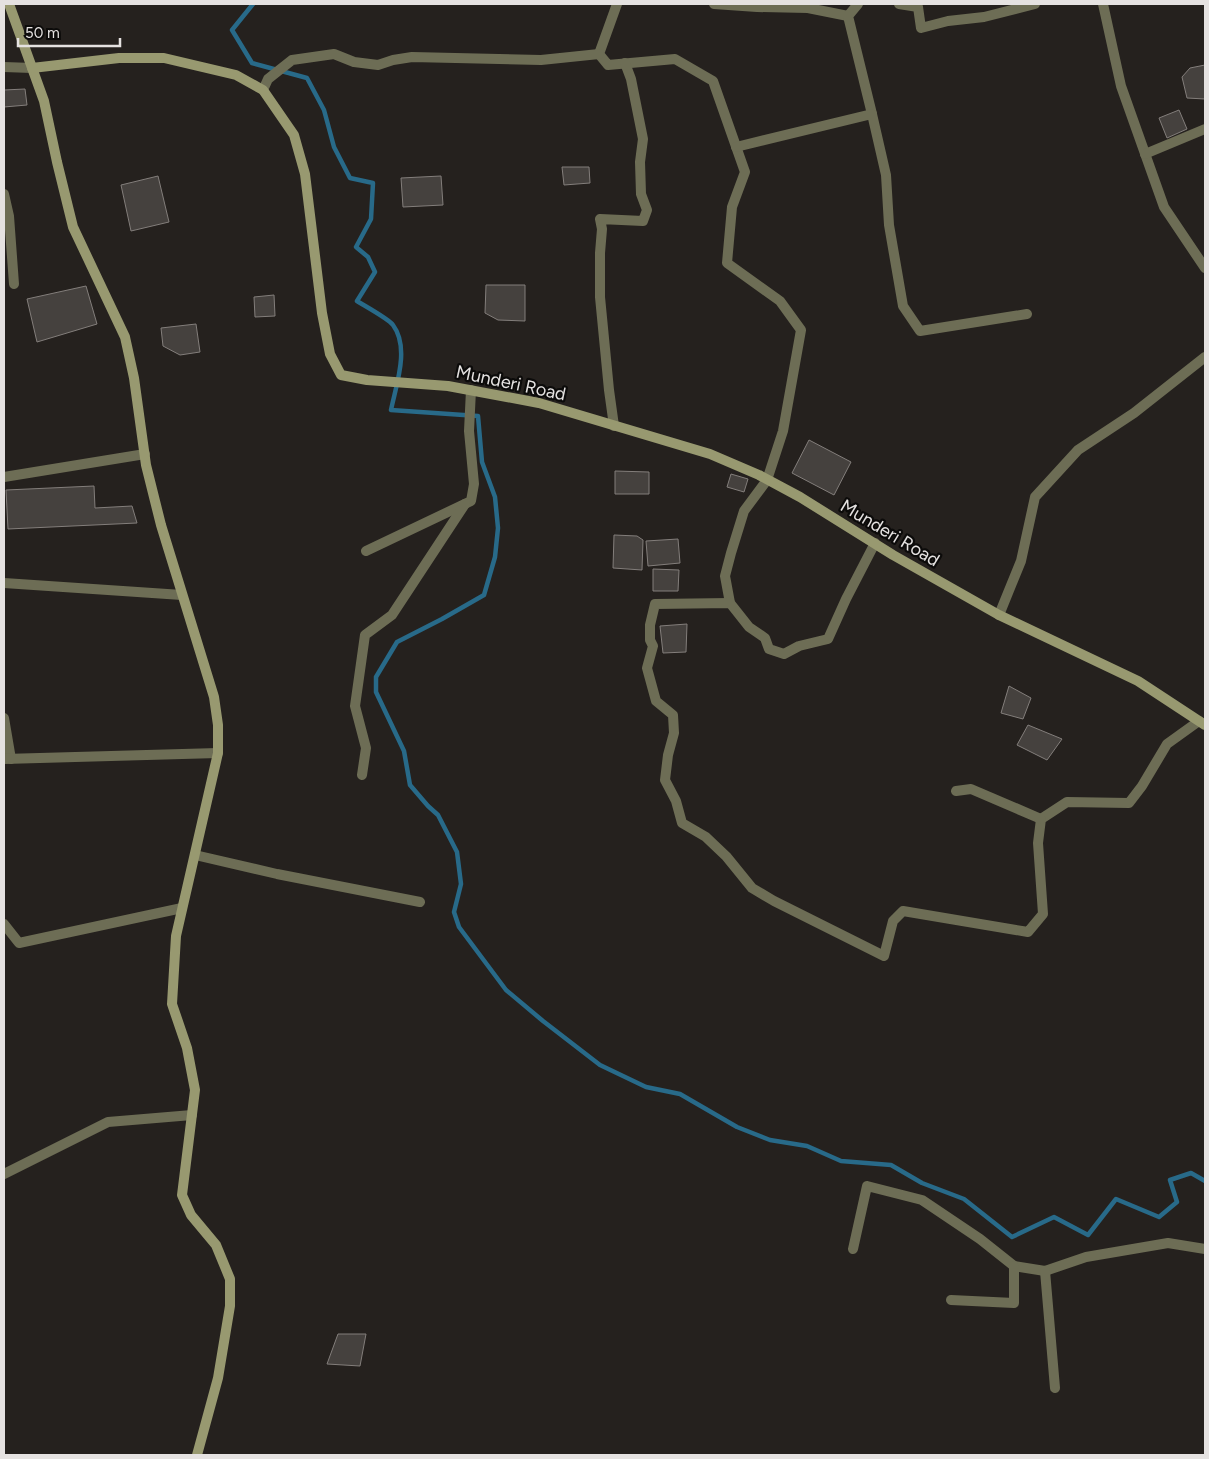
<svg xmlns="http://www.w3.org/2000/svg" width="1209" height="1459" viewBox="0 0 1209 1459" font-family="Figtree,sans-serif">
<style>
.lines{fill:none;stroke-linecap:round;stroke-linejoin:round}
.stream{stroke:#286a89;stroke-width:4.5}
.building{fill:#45413e;stroke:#837e7b}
.minor{stroke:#6d6d55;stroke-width:10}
.tertiary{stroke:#6d6d55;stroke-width:10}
.secondary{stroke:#989970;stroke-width:10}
.labels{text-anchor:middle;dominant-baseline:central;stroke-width:4.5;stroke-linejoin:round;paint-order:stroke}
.street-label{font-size:18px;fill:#e5e2e1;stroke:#0c0b0a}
</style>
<rect width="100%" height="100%" fill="#25211e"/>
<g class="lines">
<path class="stream" d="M253,4L232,30L252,63L307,78L324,110L334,147L350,178L373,183L371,219L356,247L368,257L375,272L357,301C365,306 389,319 393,325C410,348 396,385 391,410L478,416L482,462L495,497L498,528L495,557L484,595L442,619L397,642L376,677V692L404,751L410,785L428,806L438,815L457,852L461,884L454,912L459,927L506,990L543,1021L600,1065L646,1087L680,1094L737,1127L770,1140L807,1146L841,1161L891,1165L922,1183L964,1199L1012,1237L1054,1217L1088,1235L1116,1199L1159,1217L1177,1202L1170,1180L1191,1173L1205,1181"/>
</g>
<g class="building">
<path d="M1205,65V99L1187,98L1182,77L1190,68Z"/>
<path d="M25,89L27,105L4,107V90Z"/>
<path d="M1179,110L1187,129L1167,138L1159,118Z"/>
<path d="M562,167H589L590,183L564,185Z"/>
<path d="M158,176L169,222L131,231L121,185Z"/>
<path d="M441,176L443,205L403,207L401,178Z"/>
<path d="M486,285H525V321L498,320L485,313Z"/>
<path d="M86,286L97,324L37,342L27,299Z"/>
<path d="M274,295L275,316L255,317L254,297Z"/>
<path d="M196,324L200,352L180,355L163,346L161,328Z"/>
<path d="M809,440L851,462L834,495L792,473Z"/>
<path d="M615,471L649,472V494H615Z"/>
<path d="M731,474L748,479L744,492L727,487Z"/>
<path d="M94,486L95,508L132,506L137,523L8,529L6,490Z"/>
<path d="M614,535L637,536L643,540L642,570L613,568Z"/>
<path d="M678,539L680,563L648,566L646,541Z"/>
<path d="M653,569L679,570L678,591H653Z"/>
<path d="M687,624L686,652L663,653L660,626Z"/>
<path d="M1009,686L1031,698L1023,719L1001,713Z"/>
<path d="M1028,725L1062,739L1047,760L1017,745Z"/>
<path d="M338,1334H366L360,1366L327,1364Z"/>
</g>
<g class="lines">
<g class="minor">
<path d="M617,4L599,54L608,65L675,59L713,81L745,172L732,207L727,263L780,301L801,330L783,431L767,480L744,511L731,553L725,576L730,603"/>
<path d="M714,4L757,7L808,8L848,16"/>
<path d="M858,4L848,16L872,114"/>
<path d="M899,4L918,7L921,28L948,21L984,17L1035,4"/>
<path d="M1103,4L1121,86L1164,207L1205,268"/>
<path d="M263,90L268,79L292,60L334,54L354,62L378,65L393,60L412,57L541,60L599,54"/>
<path d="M736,147L872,114L886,175L889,225L903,306L920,331L1027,314"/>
<path d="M1145,154L1205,129"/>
<path d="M4,194L9,216L14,284"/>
<path d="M614,426L609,390L600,297V253L602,229L600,219L643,221L647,210L641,194L640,162L643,139L631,79L625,63"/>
<path d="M4,477L145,454"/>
<path d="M875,543L846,599L828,639L799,646L784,654L769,649L765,638L749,627L730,603L655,604L650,625V640L653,646L647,668L656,701L673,715L674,733L668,755L665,780L676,801L682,823L706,837L726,856L752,888L774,901L884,956L893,921L903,911L1028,932L1043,914L1038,843L1041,819L1067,802L1129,803L1142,786L1167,744L1199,721"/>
<path d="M366,551L471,501L474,484L469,431L471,390"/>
<path d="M4,583L182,595"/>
<path d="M999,615L1021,561L1035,497L1078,450L1134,413L1205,357"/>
<path d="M4,718L11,759"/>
<path d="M4,759L218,753"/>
<path d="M362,775L366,748L355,706L365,635L392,615L465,504"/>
<path d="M956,791L971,789L1041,819"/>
<path d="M195,855L277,874L420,902"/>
<path d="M4,924L19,943L182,908"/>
<path d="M4,1174L108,1122L192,1115"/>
<path d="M853,1249L867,1186L922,1200L980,1239L1014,1266L1045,1271L1086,1257L1168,1243L1205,1249"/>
<path d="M1045,1271L1055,1388"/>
<path d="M951,1300L1014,1303V1266"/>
</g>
<path class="tertiary" d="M4,67L32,68"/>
<g class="secondary">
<path d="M9,4L44,101L57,162L73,227L125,337L134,378L146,465L161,525L214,697L218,725V753L176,936L172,1004L187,1048L195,1090L182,1195L191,1215L216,1245L230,1279V1306L218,1378L197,1455"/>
<path d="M32,68L119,58H164L236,75L263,90L294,135L305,174L322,313L330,354L341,375L367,380L448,386L539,403L710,454L759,475L800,497L893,555L999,615L1138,681L1205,725"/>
</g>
</g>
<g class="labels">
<g class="street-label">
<text transform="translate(511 383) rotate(12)">Munderi Road</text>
<text transform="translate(890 533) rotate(31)">Munderi Road</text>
</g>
</g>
<rect width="1209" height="1459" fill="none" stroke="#e5e2e1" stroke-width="10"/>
<path d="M18 38v8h102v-8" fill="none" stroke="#e5e2e1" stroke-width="2.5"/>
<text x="25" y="38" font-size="15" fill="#e5e2e1" stroke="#0c0b0a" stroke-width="4" paint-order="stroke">50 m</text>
</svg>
